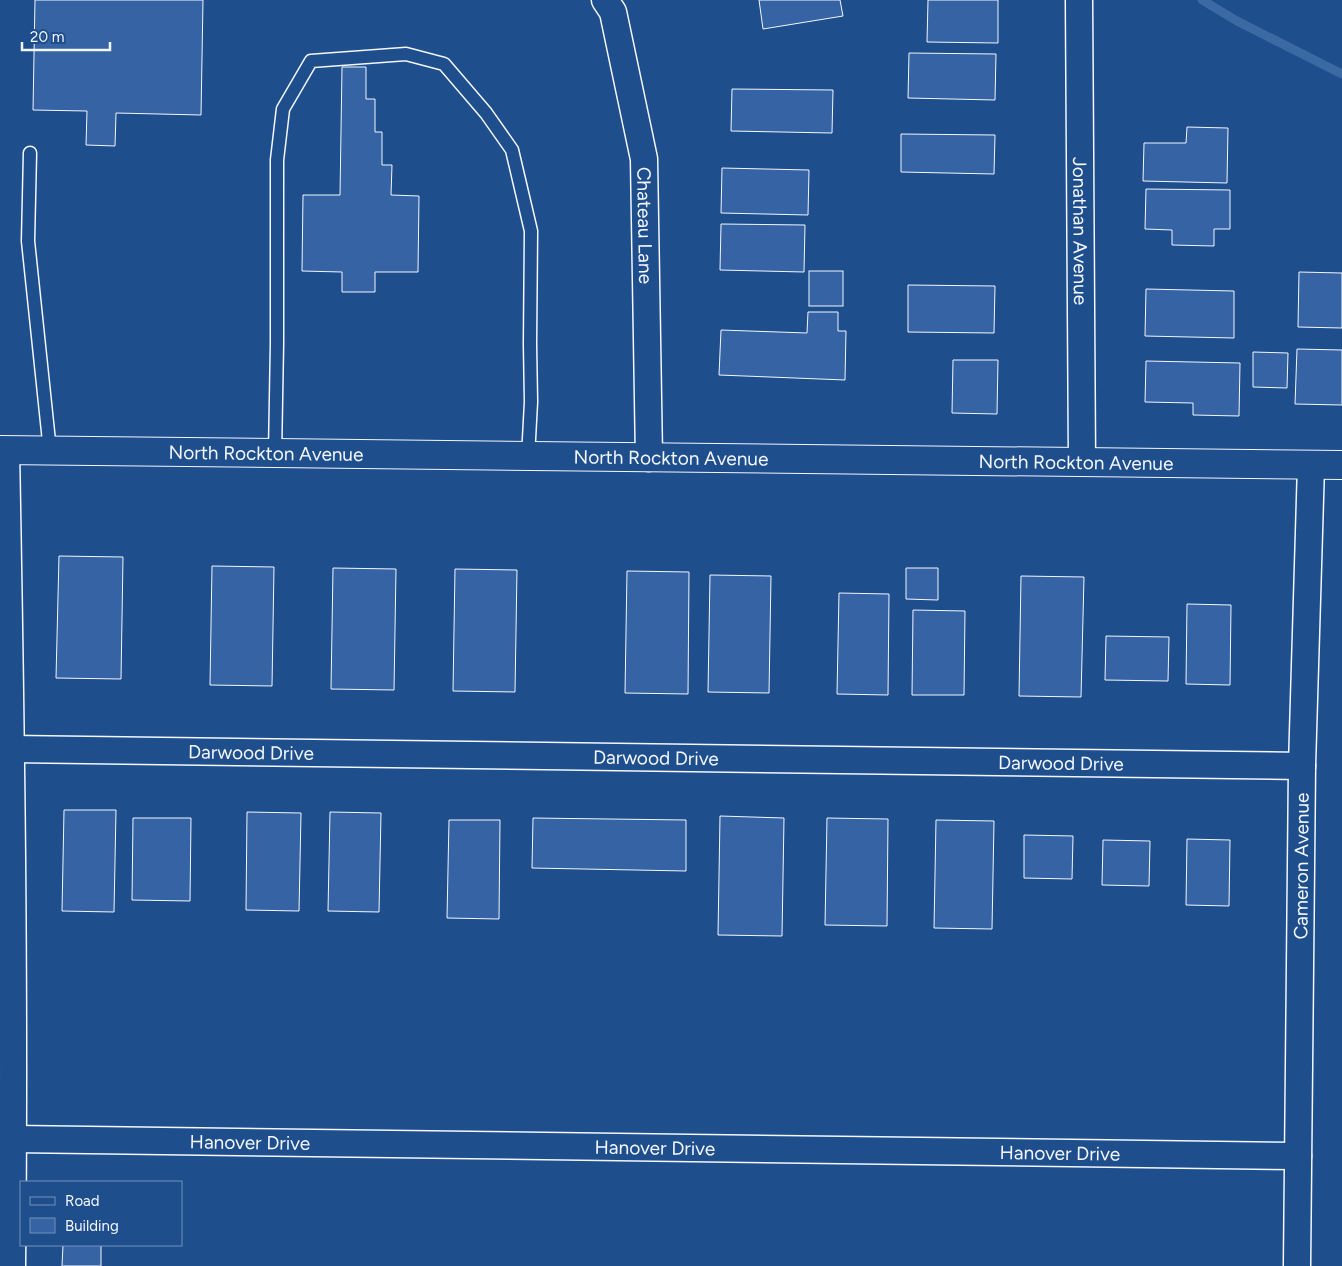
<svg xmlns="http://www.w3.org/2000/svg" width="1342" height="1266" viewBox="0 0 1342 1266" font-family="Figtree,sans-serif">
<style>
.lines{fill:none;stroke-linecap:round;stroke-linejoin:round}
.stream{stroke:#3b69a3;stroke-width:9}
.building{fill:#3563a3;stroke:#f2f6ff}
.lane-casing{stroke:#f2f6ff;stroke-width:15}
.street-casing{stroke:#f2f6ff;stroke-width:29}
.secondary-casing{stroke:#f2f6ff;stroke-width:30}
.lane{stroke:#1f4e8c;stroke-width:12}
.street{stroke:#1f4e8c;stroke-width:26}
.secondary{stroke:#1f4e8c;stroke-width:28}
.labels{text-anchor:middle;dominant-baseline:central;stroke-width:4;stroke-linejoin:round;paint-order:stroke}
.street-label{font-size:19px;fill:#f2f6ff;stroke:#1f4e8c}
</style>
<rect width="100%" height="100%" fill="#1f4e8c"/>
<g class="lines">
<path class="stream" d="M1202,0L1237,21L1342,74"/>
</g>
<g class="building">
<path d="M35,0H203L201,115L116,113L115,146L86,145L87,111L33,110Z"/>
<path d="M759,0H840L843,16L763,29Z"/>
<path d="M928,0H998V43L927,42Z"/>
<path d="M909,53L996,54L995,100L908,98Z"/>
<path d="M342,67H366V99H375V132H382V165H392L391,195L419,196L418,272H375V292H342V272L302,271L303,195H340Z"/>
<path d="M732,89L833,90L832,133L731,131Z"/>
<path d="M1187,127L1228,128L1227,183L1143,181L1144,143H1186Z"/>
<path d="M901,134L995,135L994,174L901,172Z"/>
<path d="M722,168L809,170L808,215L721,213Z"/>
<path d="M1146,189L1230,190V229H1214V246L1172,245V230L1145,229Z"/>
<path d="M721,224L805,225L804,272L720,270Z"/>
<rect x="809" y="271" width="34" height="35"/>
<path d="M1299,272L1342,273V328L1298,327Z"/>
<path d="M908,285L995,286L994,333L908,332Z"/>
<path d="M1146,289L1234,291V338L1145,336Z"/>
<path d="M808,312H838V331H846L845,380L719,375L721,330L807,333Z"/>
<path d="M1297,349L1342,350V405L1295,404Z"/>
<path d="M1253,352L1288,353L1287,388L1253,387Z"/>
<path d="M953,360H998L997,414L952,413Z"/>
<path d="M1146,361L1240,363L1239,416L1193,415V403L1145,402Z"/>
<path d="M59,556L123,557L121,679L56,678Z"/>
<path d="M212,566L274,567L272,686L210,685Z"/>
<path d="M333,568L396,569L394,690L331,689Z"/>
<path d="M906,568H938V600L906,599Z"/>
<path d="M455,569L517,570L515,692L453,691Z"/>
<path d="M627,571L689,572L688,694L625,693Z"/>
<path d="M710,575L771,576L769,693L708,692Z"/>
<path d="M1021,576L1084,577L1081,697L1019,696Z"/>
<path d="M839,593L889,594L888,695L837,694Z"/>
<path d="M1187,604L1231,605L1230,685L1186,684Z"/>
<path d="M913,610L965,611L964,695H912Z"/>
<path d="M1106,636L1169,637L1168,681L1105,680Z"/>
<path d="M64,810H116L114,912L62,911Z"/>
<path d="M247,812L301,813L299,911L246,910Z"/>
<path d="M330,812L381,813L379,912L328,911Z"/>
<path d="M720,816L784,818L782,936L718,935Z"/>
<path d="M133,818H191L190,901L132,900Z"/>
<path d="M533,818L686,820V871L532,868Z"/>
<path d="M827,818L888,819L887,926L825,925Z"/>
<path d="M449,820H500L499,919L447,918Z"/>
<path d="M936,820L994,821L992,929L934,928Z"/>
<path d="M1024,835L1073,836L1072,879L1024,878Z"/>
<path d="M1187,839L1230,840L1229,906L1186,905Z"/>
<path d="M1103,840L1150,841L1149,886L1102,885Z"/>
<path d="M63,1245H101V1266H62Z"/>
</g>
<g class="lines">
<g class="lane-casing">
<g id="lane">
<path d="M30,153L28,241L50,451"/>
<path d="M275,454L277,343V160L283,109L311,61L406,54L444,64L486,113L512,150L531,231L530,344L531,402L528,457"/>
</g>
</g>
<g class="street-casing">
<g id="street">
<path id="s1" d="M605,0L613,12L644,159L649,458"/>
<path id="s2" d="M1079,0L1082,462"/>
<path d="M6,451C11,722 15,994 12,1266"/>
<path id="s3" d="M11,749L1302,766"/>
<path id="s4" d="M14,1139L1298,1156"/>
<path id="s5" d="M1297,1266L1302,766L1311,465"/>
</g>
</g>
<g class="secondary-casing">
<g id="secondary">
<path id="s6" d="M0,450L1342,465"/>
</g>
</g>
<use href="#lane" class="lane"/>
<use href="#street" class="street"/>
<use href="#secondary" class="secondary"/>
</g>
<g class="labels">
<g class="street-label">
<text stroke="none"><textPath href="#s1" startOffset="231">Chateau Lane</textPath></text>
<text stroke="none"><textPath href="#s2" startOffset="231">Jonathan Avenue</textPath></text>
<text stroke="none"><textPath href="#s6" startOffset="266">North Rockton Avenue</textPath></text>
<text stroke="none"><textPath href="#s6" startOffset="671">North Rockton Avenue</textPath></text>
<text stroke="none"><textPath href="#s6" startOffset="1076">North Rockton Avenue</textPath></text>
<text stroke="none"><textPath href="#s3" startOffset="240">Darwood Drive</textPath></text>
<text stroke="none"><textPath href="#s3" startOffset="645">Darwood Drive</textPath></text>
<text stroke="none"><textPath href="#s3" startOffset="1050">Darwood Drive</textPath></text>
<text stroke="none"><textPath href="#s5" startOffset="400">Cameron Avenue</textPath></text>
<text stroke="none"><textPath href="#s4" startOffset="236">Hanover Drive</textPath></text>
<text stroke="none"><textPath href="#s4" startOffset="641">Hanover Drive</textPath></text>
<text stroke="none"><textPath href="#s4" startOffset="1046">Hanover Drive</textPath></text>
</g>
</g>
<rect x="20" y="1181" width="162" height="65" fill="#1f4e8c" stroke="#7391ba"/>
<rect x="30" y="1197" width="25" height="8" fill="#1f4e8c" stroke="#7391ba"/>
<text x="65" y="1206" font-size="15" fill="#f2f6ff">Road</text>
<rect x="30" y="1218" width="25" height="15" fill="#3563a3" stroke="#7391ba"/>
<text x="65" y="1231" font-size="15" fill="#f2f6ff">Building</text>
<path d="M22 42v8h88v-8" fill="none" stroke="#f2f6ff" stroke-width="2.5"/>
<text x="30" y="42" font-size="15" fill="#f2f6ff" stroke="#1f4e8c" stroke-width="4" paint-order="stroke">20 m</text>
</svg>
